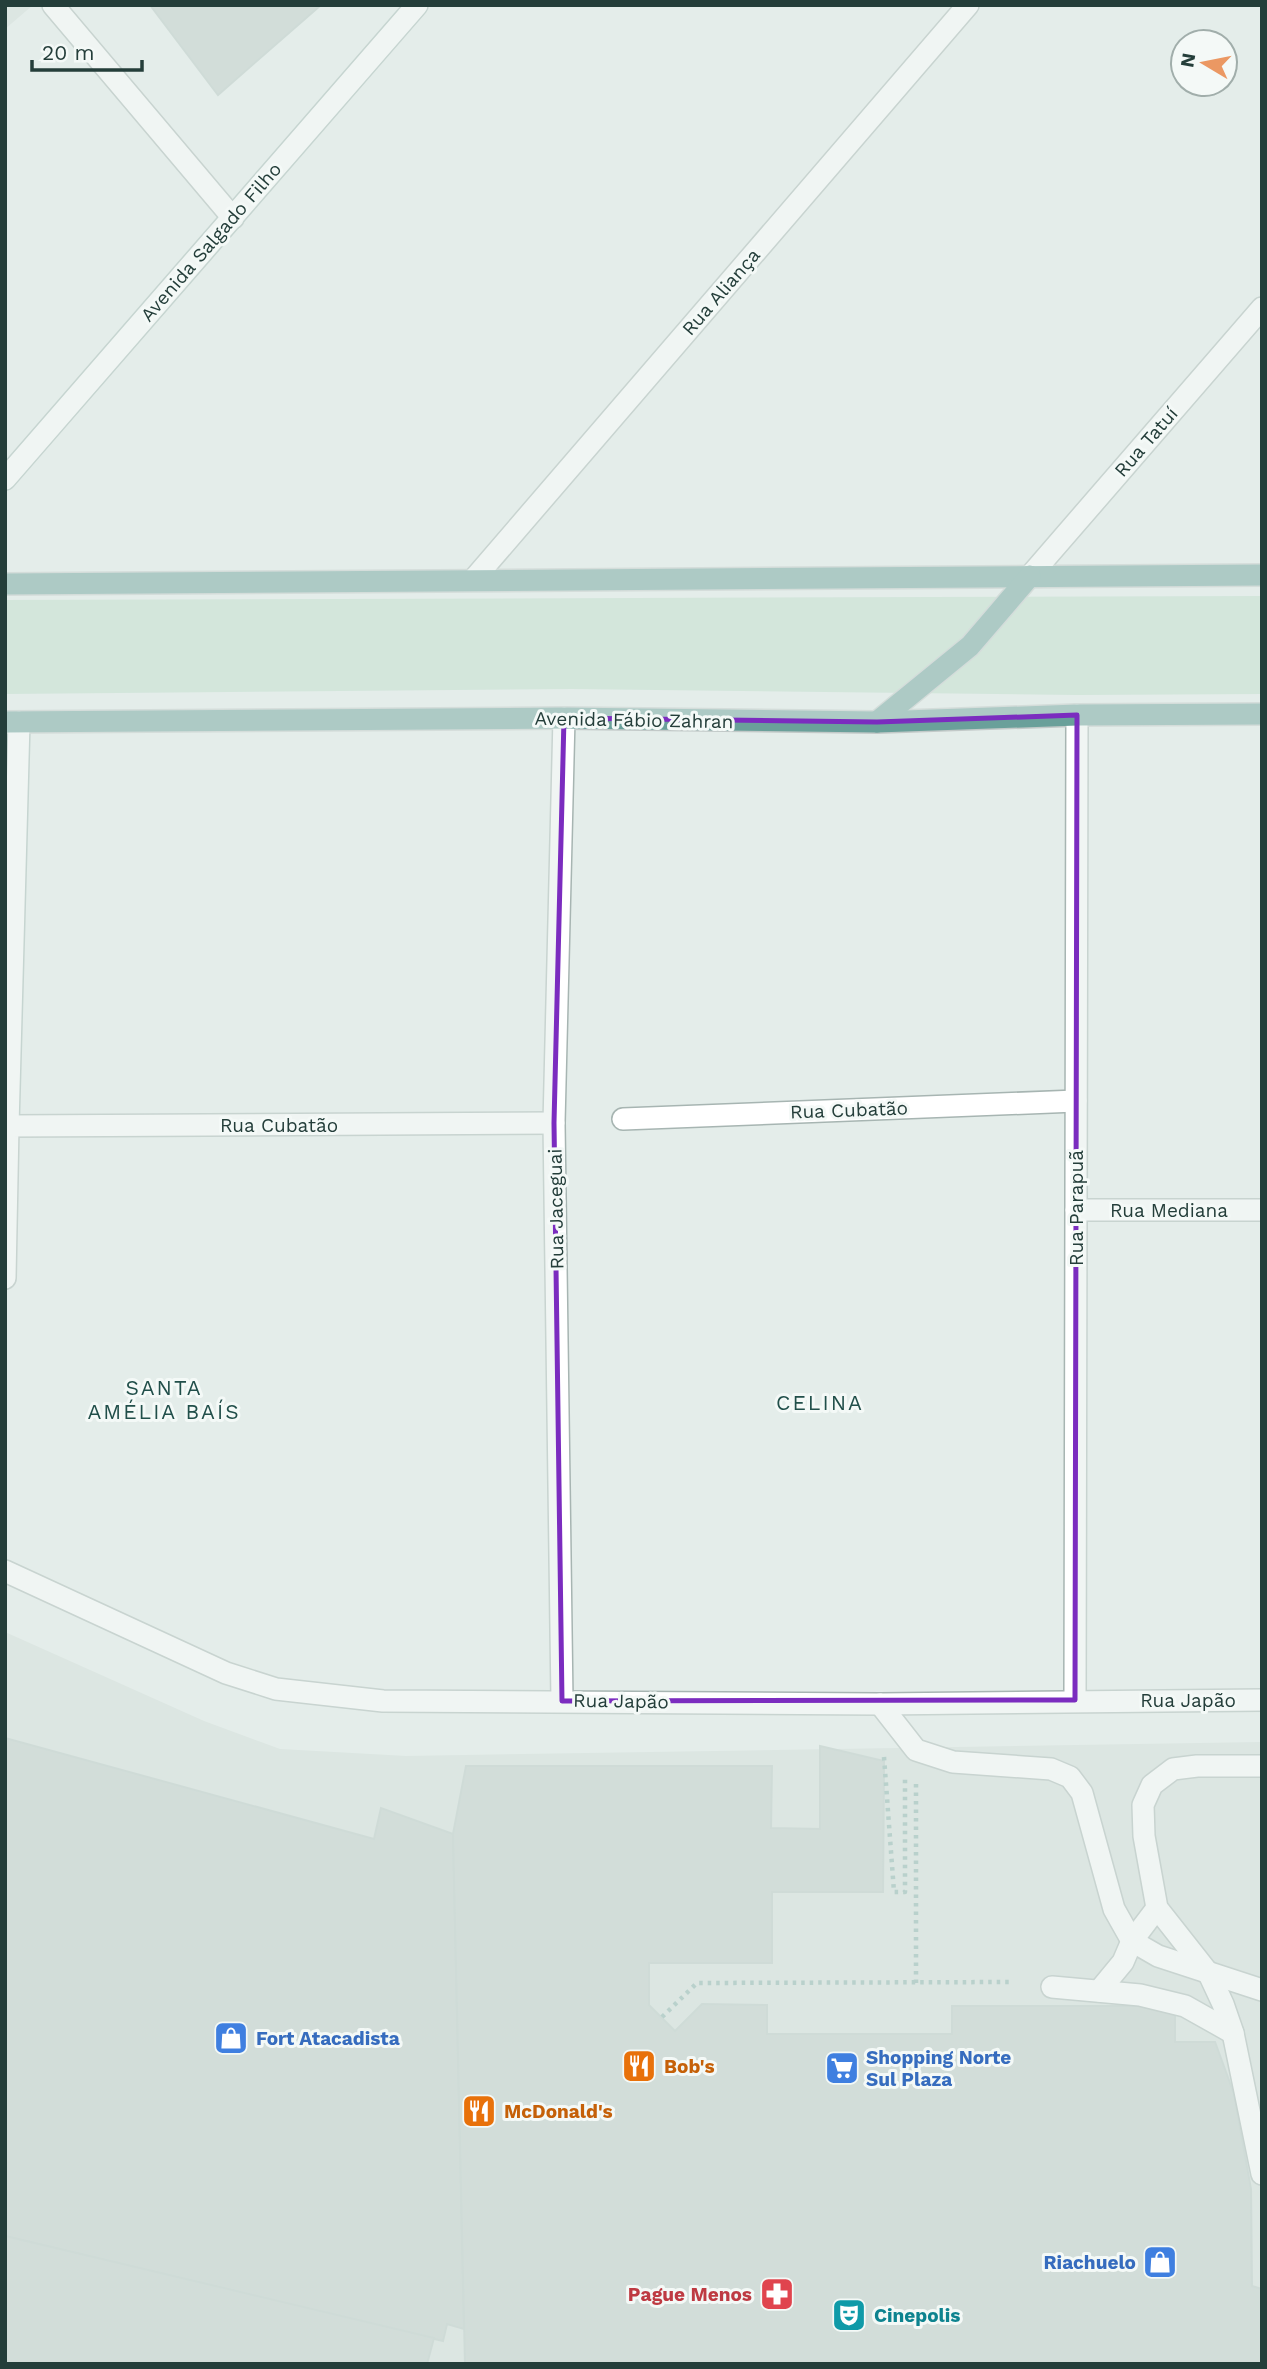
<svg xmlns="http://www.w3.org/2000/svg" width="1267" height="2369" viewBox="0 0 1267 2369" font-family="'Work Sans',sans-serif">
<style>
.built{fill:#d2ddd9}
.green{fill:#beddcb}
.building{fill:#bccac6;stroke:#b6c6c2;stroke-width:2}
.lines{fill:none;stroke-linecap:round;stroke-linejoin:round}
.lane-casing{stroke:#a7b5b2;stroke-width:24}
.street-casing{stroke:#a7b5b2;stroke-width:24}
.secondary-casing{stroke:#a3b8b3;stroke-width:24}
.primary-casing{stroke:#c2c9c8;stroke-width:24}
.path{stroke:#86afa8;stroke-width:4.5;stroke-dasharray:3.5 5;stroke-linecap:butt}
.lane{stroke:#fff;stroke-width:21}
.street{stroke:#fff;stroke-width:21}
.secondary{stroke:#fff;stroke-width:21}
.primary{stroke:#6aa09a;stroke-width:21}
.marked{fill:none;stroke:#7b2cbf;stroke-width:5;stroke-linejoin:round}
.labels{text-anchor:middle;dominant-baseline:central;stroke-width:6;stroke-linejoin:round;paint-order:stroke}
.street-label{font-size:19px;fill:#243e3a;stroke:#f4f9f7}
.shop-label{font-size:19px;font-weight:bold;fill:#366cbe;stroke:#f4f9f7;text-anchor:start}
.food-label{font-size:19px;font-weight:bold;fill:#c56008;stroke:#f4f9f7;text-anchor:start}
.health-label{font-size:19px;font-weight:bold;fill:#be3a42;stroke:#f4f9f7;text-anchor:end}
.culture-label{font-size:19px;font-weight:bold;fill:#0d838f;stroke:#f4f9f7;text-anchor:start}
.neighbourhood-label{font-size:21px;letter-spacing:2px;fill:#214f4a;stroke:#f4f9f7}
</style>
<rect width="100%" height="100%" fill="#e4edea"/>
<g class="built">
<path d="M5,5H33L5,29Z"/>
<path d="M5,1632L204,1721L280,1749L406,1756L1262,1742V2364H5Z"/>
</g>
<path class="green" d="M1262,596V694L1077,695L572,689L5,694V600Z"/>
<g class="building">
<path d="M150,5H321L218,95Z"/>
<path d="M5,1738L374,1839L381,1808L453,1834L464,2329L447,2324L443,2341L5,2236Z"/>
<path d="M820,1746L884,1761L883,1892H772V1963H649V2005L675,2031L702,2004L767,2005V2034H952V2006H1175V2042H1215L1234,2094L1251,2189L1252,2286L1262,2289V2364H465L453,1834L466,1766H772L771,1828L820,1829Z"/>
<path d="M5,2236L434,2338L427,2364H5Z"/>
</g>
<g class="lines">
<g class="lane-casing">
<g id="lane">
<path d="M880,1704L916,1750L953,1762L1051,1769L1070,1777L1082,1793L1114,1909L1132,1941L1158,1956L1262,1990"/>
<path d="M1262,1766H1197L1173,1769L1152,1785L1143,1805L1144,1836L1157,1908L1209,1974L1223,2004L1233,2033L1262,2174"/>
<path d="M1052,1987L1140,1995L1185,2006L1233,2033"/>
<path d="M1099,1991L1123,1962L1132,1941L1157,1908"/>
</g>
</g>
<g class="street-casing">
<g id="street">
<path d="M53,5L233,218"/>
<path d="M1030,576L1262,308"/>
<path d="M473,580L968,5"/>
<path d="M623,1119L1076,1101"/>
<path d="M1076,1210H1262"/>
<path d="M5,1278L8,1126L554,1123"/>
<path d="M5,1571L226,1673L276,1689L383,1701L880,1704L1262,1700"/>
<path d="M1075,1700L1077,715"/>
<path d="M562,1701L554,1123L564,718"/>
</g>
</g>
<g class="secondary-casing">
<g id="secondary">
<path d="M5,479L417,5"/>
<path d="M5,1129L8,1126L19,722"/>
</g>
</g>
<g class="primary-casing">
<g id="primary">
<path d="M5,584L1262,575"/>
<path d="M5,722L564,718L877,722L1077,715L1262,714"/>
<path d="M877,722L970,646L1030,576"/>
</g>
</g>
<g class="path">
<path d="M884,1757L894,1892H905V1775"/>
<path d="M916,1983V1781"/>
<path d="M662,2017L697,1983L1013,1982"/>
</g>
<use href="#lane" class="lane"/>
<use href="#street" class="street"/>
<use href="#secondary" class="secondary"/>
<use href="#primary" class="primary"/>
</g>
<path d="M0 0H1267V2369H0ZM1077,715L1075,1700L562,1701L554,1123L564,718L877,722Z" fill="#e4edea" fill-opacity=".55" fill-rule="evenodd"/>
<path class="marked" d="M1077,715L1075,1700L562,1701L554,1123L564,718L877,722Z"/>
<defs>
<g id="shop-square" transform="scale(1.75)"><rect x="-9" y="-9" width="18" height="18" rx="4" fill="#3f7fe0" stroke="#f4f9f7"/><path d="M-5-2.5h2.3a2.7 3.5 0 0 1 5.4 0H5L5.5 6h-11ZM-1.5-2.5h3a1.5 2.3 0 0 0-3 0Z" fill="#fff"/></g>
<g id="restaurant-square" transform="scale(1.75)"><rect x="-9" y="-9" width="18" height="18" rx="4" fill="#e8710a" stroke="#f4f9f7"/><path d="M-5-6h1v4h1v-4h1v4h1v-4h1v5L-1.5 .5V6h-2V.5L-5-1ZM5-6V6H3V1.5H1.5Q1.5-4 5-6Z" fill="#fff"/></g>
<g id="supermarket-square" transform="scale(1.75)"><rect x="-9" y="-9" width="18" height="18" rx="4" fill="#3f7fe0" stroke="#f4f9f7"/><path d="M-6-5.5h2.5l.6 2H6L4.5 2H-2.5L-4.4-4H-6ZM-1.5 3.2a1.3 1.3 0 1 0 .1 0ZM3 3.2a1.3 1.3 0 1 0 .1 0Z" fill="#fff"/></g>
<g id="pharmacy-square" transform="scale(1.75)"><rect x="-9" y="-9" width="18" height="18" rx="4" fill="#e0444e" stroke="#f4f9f7"/><path d="M-2-6h4v4h4v4h-4v4h-4v-4h-4v-4h4Z" fill="#fff"/></g>
<g id="theatre-square" transform="scale(1.75)"><rect x="-9" y="-9" width="18" height="18" rx="4" fill="#0f9aa8" stroke="#f4f9f7"/><path d="M-5-5.5Q0-4 5-5.5V0Q5 5 0 6Q-5 5-5 0ZM-3.3-2.5H-1v1.5H-3.3ZM1-2.5H3.3v1.5H1ZM-2.8 1Q0 5.5 2.8 1Z" fill="#fff"/></g>
</defs>
<g fill-rule="evenodd">
<use href="#shop-square" x="231" y="2038"/>
<use href="#restaurant-square" x="639" y="2066"/>
<use href="#supermarket-square" x="842" y="2068"/>
<use href="#restaurant-square" x="479" y="2111"/>
<use href="#shop-square" x="1160" y="2262"/>
<use href="#pharmacy-square" x="777" y="2294"/>
<use href="#theatre-square" x="849" y="2315"/>
</g>
<g class="labels">
<g class="street-label">
<text transform="translate(211 242) rotate(-49)">Avenida Salgado Filho</text>
<text transform="translate(721 292) rotate(-49)">Rua Aliança</text>
<text transform="translate(1146 442) rotate(-49)">Rua Tatuí</text>
<text transform="translate(634 720) rotate(1)">Avenida Fábio Zahran</text>
<text transform="translate(849 1110) rotate(-2)">Rua Cubatão</text>
<text x="279" y="1125">Rua Cubatão</text>
<text transform="translate(1076 1208) rotate(-90)">Rua Parapuã</text>
<text transform="translate(556 1209) rotate(-91)">Rua Jaceguai</text>
<text x="1169" y="1210">Rua Mediana</text>
<text x="1188" y="1700">Rua Japão</text>
<text transform="translate(621 1701) rotate(1)">Rua Japão</text>
</g>
<g class="shop-label">
<text x="256" y="2038">Fort Atacadista</text>
<text x="866" y="2057">Shopping Norte<tspan x="866" dy="22">Sul Plaza</tspan></text>
<text x="1136" y="2262" text-anchor="end">Riachuelo</text>
</g>
<g class="food-label">
<text x="664" y="2066">Bob's</text>
<text x="504" y="2111">McDonald's</text>
</g>
<g class="health-label">
<text x="752" y="2294">Pague Menos</text>
</g>
<g class="culture-label">
<text x="874" y="2315">Cinepolis</text>
</g>
<g class="neighbourhood-label">
<text x="164" y="1387">SANTA<tspan x="164" dy="24">AMÉLIA BAÍS</tspan></text>
<text x="820" y="1402">CELINA</text>
</g>
</g>
<rect width="1267" height="2369" fill="none" stroke="#243e3a" stroke-width="14"/>
<g transform="translate(1204 63) rotate(280)"><circle r="33" fill="#f4f9f7" stroke="#a1aeab" stroke-width="2"/>
<path d="M0-5L12 26L0 18L-12 26Z" fill="#eb9863"/>
<text y="-10" font-size="19" font-weight="bold" text-anchor="middle" fill="#243e3a">N</text>
</g>
<path d="M32 60v10h110v-10" fill="none" stroke="#243e3a" stroke-width="3.5"/>
<text x="42" y="60" font-size="21" fill="#243e3a" stroke="#f4f9f7" stroke-width="5" paint-order="stroke">20 m</text>
</svg>
